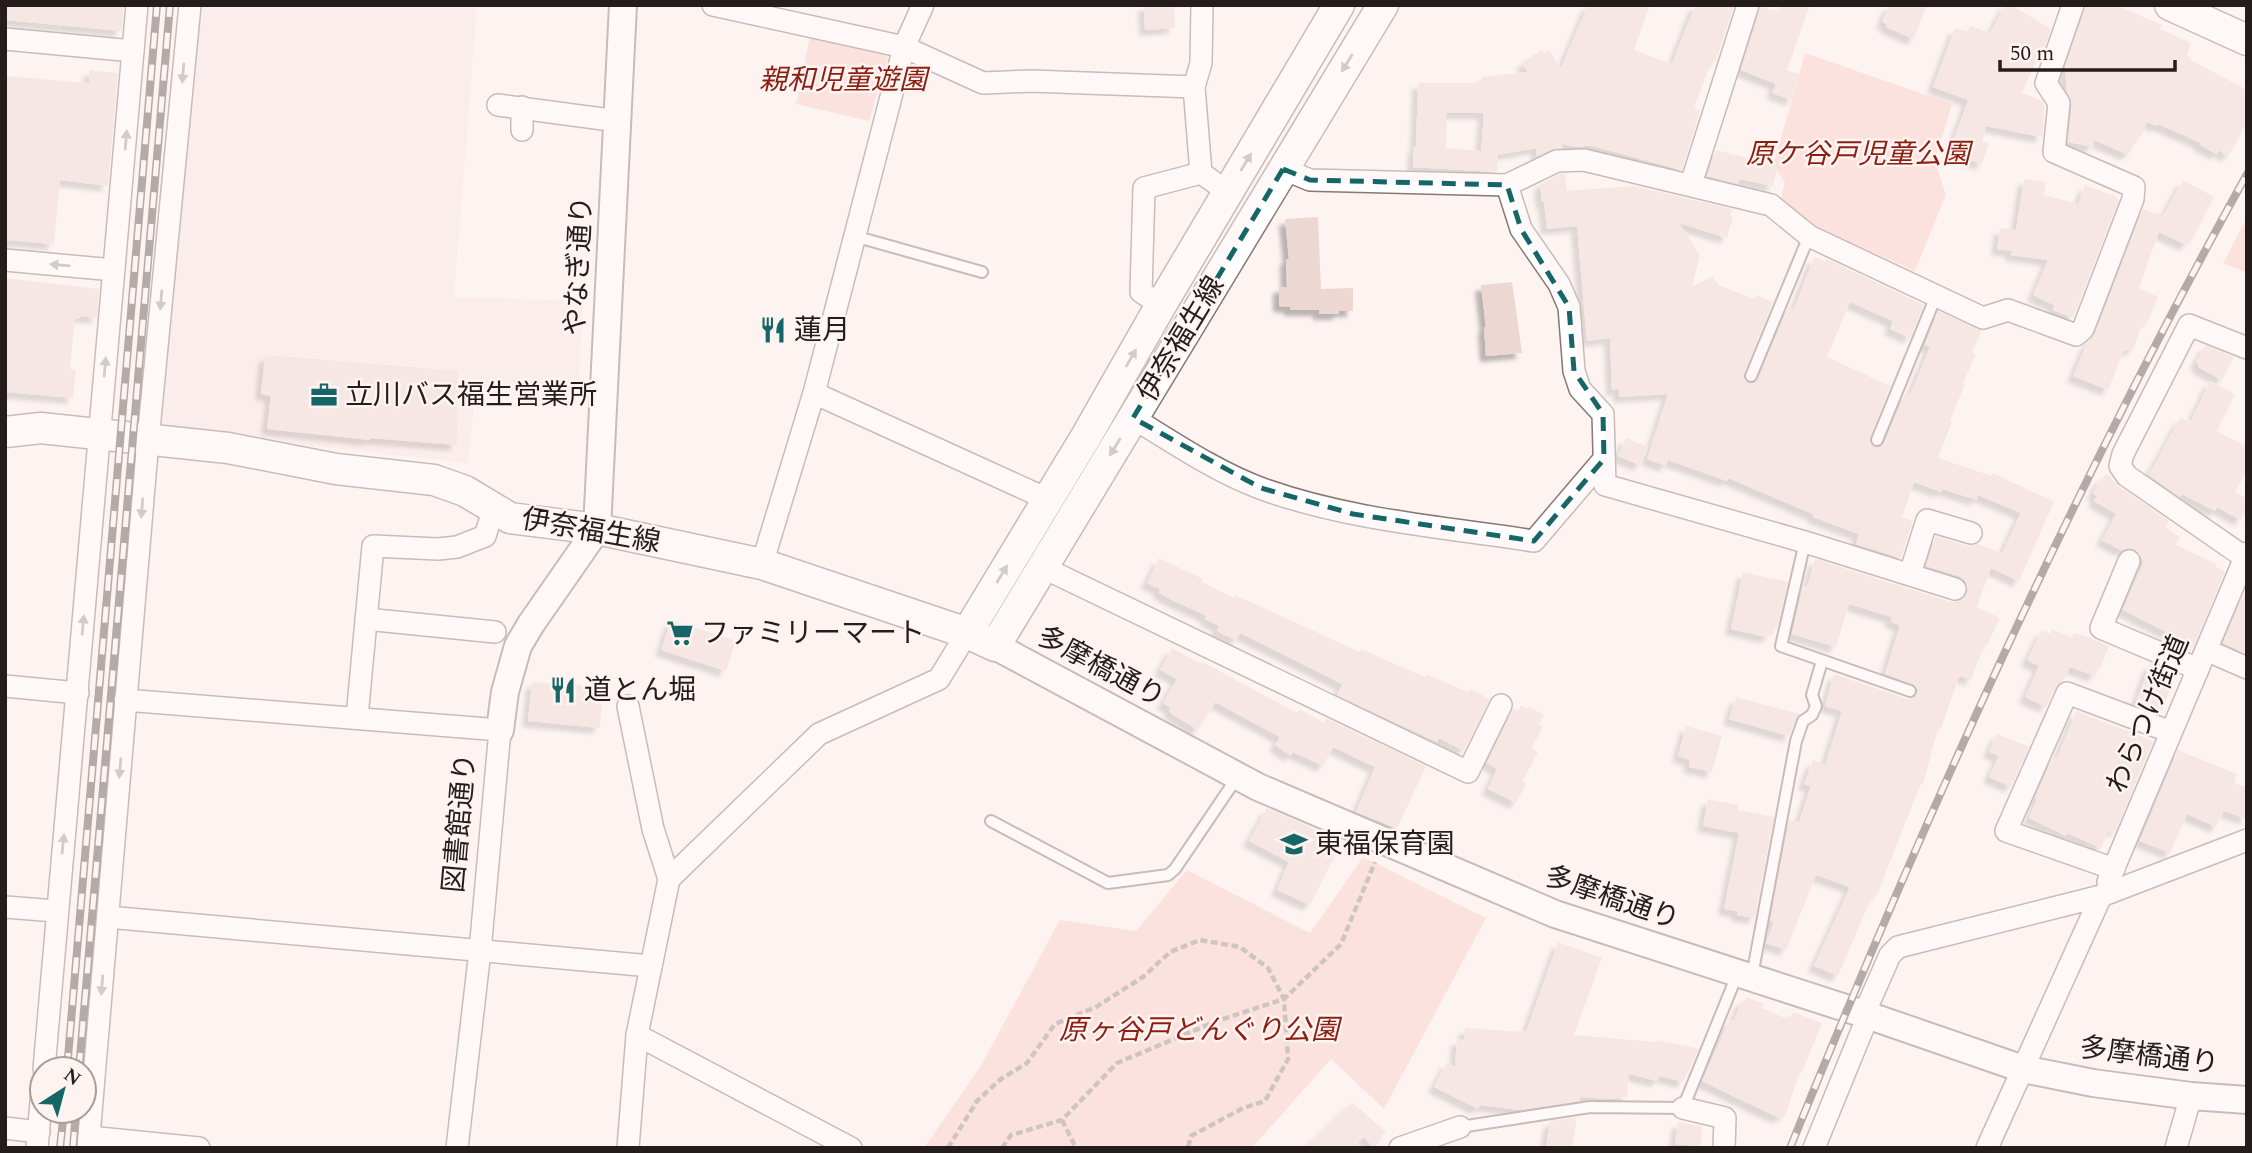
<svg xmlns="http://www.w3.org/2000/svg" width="2252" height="1153" viewBox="0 0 2252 1153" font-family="Spectral,'Noto Sans JP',serif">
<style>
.built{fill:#f8e5e2}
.green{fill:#f9cdc5}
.building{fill:#edd7d3;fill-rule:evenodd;filter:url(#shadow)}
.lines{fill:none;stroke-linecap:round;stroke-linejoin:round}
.service-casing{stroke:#8a7672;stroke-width:14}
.minor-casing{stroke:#8a7672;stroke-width:24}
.tertiary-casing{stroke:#8a7672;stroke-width:30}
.secondary-casing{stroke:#8a7672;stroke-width:33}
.path{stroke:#958d8b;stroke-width:4.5;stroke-dasharray:7 3.5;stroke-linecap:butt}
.service{stroke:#fff;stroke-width:10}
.minor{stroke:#fff;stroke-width:21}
.tertiary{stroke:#fff;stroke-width:26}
.secondary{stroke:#fff;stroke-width:30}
.rail-casing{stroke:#5b5351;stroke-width:8}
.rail{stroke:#fdf4f2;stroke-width:5;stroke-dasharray:16;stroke-linecap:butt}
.oneway{fill:#9d9998}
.marked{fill:none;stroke:#176667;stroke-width:5;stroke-dasharray:14 9;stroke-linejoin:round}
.labels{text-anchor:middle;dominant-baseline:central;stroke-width:5;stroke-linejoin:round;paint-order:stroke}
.park-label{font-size:28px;font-style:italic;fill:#8a1e10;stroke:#fdf4f2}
.street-label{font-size:28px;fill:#251d1b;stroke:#fdf4f2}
.poi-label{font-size:28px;fill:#251d1b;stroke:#fdf4f2;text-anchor:start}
</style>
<defs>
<filter id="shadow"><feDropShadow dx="-6" dy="6" stdDeviation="2" flood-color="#0004"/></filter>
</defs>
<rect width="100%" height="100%" fill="#fdf4f2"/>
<path class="built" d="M198,5H477L454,297L583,301L578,393L476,389L468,463L302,445L267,438L161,426Z"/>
<g class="green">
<path d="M810,36L888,56L869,121L796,104Z"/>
<path d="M1805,53L1952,104L1935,161L1946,195L1915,271L1802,221L1780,201L1785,182L1773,166Z"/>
<path d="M2247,218V273L2223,263Z"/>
<path d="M1363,857L1486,918L1384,1109L1331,1059L1252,1148H924L980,1067L1060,920L1136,931L1187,870L1310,933Z"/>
</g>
<g class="building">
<path d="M5,5H124L122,31L5,20Z"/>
<path d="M1144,5H1174L1175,28L1145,30Z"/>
<path d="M1588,5H1650L1634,50L1672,64L1695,5H1734L1716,61L1712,60L1694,108L1700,111L1682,170L1592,146L1584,145V147H1575L1562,144L1563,148L1552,149L1537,156L1536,148L1498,155L1497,172L1413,167L1414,146L1416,147L1418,83H1482V77L1528,72L1522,63L1542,50L1544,53L1549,50L1561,68ZM1447,113H1484L1481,151L1446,148Z"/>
<path d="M1781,5H1810L1787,70L1801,75L1792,100L1772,93L1776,84L1741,70L1761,6L1778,12Z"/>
<path d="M1889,5H1927L1914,39L1886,27L1887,24L1882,22Z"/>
<path d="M2005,5H2011L2051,29L2042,55L2039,54L2022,93L2041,100L2045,106L2042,137L1986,126L1982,141L1989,143L1982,164L1959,156L1960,151L1951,148L1968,100L1933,87L1955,28L1968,32L1970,26L1990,33Z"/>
<path d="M2086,5H2116L2162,25L2160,29L2191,43L2187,56L2192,58L2191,60L2247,90V123L2228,156L2219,150L2217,154L2200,145L2201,143L2158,124L2157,126L2147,122L2141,137L2138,135L2130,153L2128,152L2126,154L2094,140L2093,147L2068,142L2072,104L2067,92L2065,67Z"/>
<path d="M90,70L118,73L108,186L60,180L54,244L5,240V76L89,83Z"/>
<path d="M1716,150L1778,166L1773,186L1739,179L1738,184L1707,176Z"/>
<path d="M1560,174H1565L1567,191L1634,186L1732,209L1730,216L1733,217L1727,238L1679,223L1700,255L1692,287L1713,276L1718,285L1755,299L1757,295L1773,302L1744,373V380L1749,383H1755L1758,379L1788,307L1794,309L1814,257L1825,261L1827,259L1924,305L1910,338L1890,329L1893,321L1850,302L1827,357L1890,386L1870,438V444L1875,447H1881L1884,443L1905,393L1910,395L1930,347L1925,345L1938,311L1982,330L1972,352L1976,354L1963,383L1965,384L1950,421L1952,422L1938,458L1992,476L1993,473L2054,502L2019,581L1991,568L1977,607L2000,618L1986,647L1984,646L1971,680L1960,676L1958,679L1941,729H1938L1923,784L1921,783L1877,895L1873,894L1838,976L1814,966L1850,887L1816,875L1786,950L1766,943L1774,922L1770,921L1789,820L1799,822L1811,786L1804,784L1813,760L1825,765L1842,711L1825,706L1834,674L1908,699L1915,697L1918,690L1913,684L1885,674L1900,625L1891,622L1892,617L1849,604L1836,647L1792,634L1803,586L1807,587L1815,559L1951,602H1959L1968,592L1965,581L1959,576L1926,566L1936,536L1968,546L1978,544L2002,553L2021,513L1978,495L1977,500L1942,489L1941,492L1914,482L1902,517L1913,521L1901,558L1856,544L1859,534L1813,517V514L1728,478L1727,481L1668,460L1666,466L1647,459L1668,394L1619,397V389L1612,390L1610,338L1587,341L1577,226L1547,229L1544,202H1542L1540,184Z"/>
<path d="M2024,179L2046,182L2044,195L2078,204L2085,185L2117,197L2116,199L2119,200L2073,318L2053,310L2054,305L2033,295L2048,260L2011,255L2012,251L1997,249L2000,228L2016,230Z"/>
<path d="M2183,180L2214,197L2192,240L2189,239L2186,245L2159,232L2139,288L2158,297L2148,321L2146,320L2142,324L2134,349L2129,348L2128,351L2124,350L2108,390L2073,376L2087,343L2095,334L2143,209L2163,216Z"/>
<path d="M1318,217L1321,289L1353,288V311H1339V314H1319V310H1290V307L1279,306V287H1287L1286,259H1289L1285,219Z"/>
<path d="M5,278L99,289L97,318L80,316V319L75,318L70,369L76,370L73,398L5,392Z"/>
<path d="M1512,282L1522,353L1486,356L1484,327H1486L1481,285Z"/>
<path d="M2205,345L2234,357L2222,380L2198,367L2199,365L2196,363Z"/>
<path d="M265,355L458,371L457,445L370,438V440L267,429L271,396L261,394Z"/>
<path d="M2210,381L2235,394L2217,431L2247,447V470L2235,492L2247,498V509L2240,520L2217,507L2215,511L2182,494L2180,497L2149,475L2180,418L2191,421Z"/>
<path d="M1626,438L1648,447L1640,465L1618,456Z"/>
<path d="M2107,474L2120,487L2169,521L2166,527L2180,537L2176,545L2217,564L2216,567L2225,571L2194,646L2123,610L2144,562L2135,549L2128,548L2121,550L2102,540L2116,514L2094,501L2097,496L2093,494L2099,481Z"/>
<path d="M1159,558L1203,579L1202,582L1234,598L1235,595L1360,652L1361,649L1425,677L1426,674L1468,692L1470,689L1490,699L1464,751L1439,738L1437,742L1337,695L1342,684L1240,633L1236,640L1217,631L1219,626L1205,619L1207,616L1174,601L1159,593L1160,589L1147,583Z"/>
<path d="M1743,572L1788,582L1777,629L1772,628L1770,636L1767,635L1766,637L1731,629Z"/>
<path d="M2247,587V654L2223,643Z"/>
<path d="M671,620L736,641L726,671L661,650Z"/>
<path d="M2052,629L2072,638L2074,633L2082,635L2109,646L2100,669L2097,668L2095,676L2070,667L2063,681L2055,688L2046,707L2025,697L2039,666L2027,660L2042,630L2050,634Z"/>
<path d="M1172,648L1202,664L1203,662L1297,713L1300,709L1324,723L1326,718L1426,766L1397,828L1356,812L1375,767L1333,747L1323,766L1293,752L1291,756L1275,745L1280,737L1215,702L1198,730L1172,714L1169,711L1171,708L1163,703L1177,679L1160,670Z"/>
<path d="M2150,663L2176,674L2160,714L2135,705Z"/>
<path d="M532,682L603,687L600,728L528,721Z"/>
<path d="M1736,697L1800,714L1796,718L1789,736L1729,719Z"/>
<path d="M1521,705L1527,709L1528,706L1544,715L1539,724L1543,726L1531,749L1538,752L1522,782L1526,784L1516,803L1488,789L1497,769L1487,763L1513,709L1518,711Z"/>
<path d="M2076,711L2153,741L2116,831L2113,829L2111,833L2108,832L2101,848L2067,833L2066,836L2029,818L2037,799L2035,798L2053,757L2057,758Z"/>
<path d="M1686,726L1722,736L1712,772L1689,767L1690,760L1678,756Z"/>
<path d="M1997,734L2029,747L2011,787L1989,777L1999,756L1989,752Z"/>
<path d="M2178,750L2237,774L2234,783L2247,787V819L2224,811L2216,827L2187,814L2170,853L2140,841Z"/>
<path d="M1708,799L1739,805L1738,810L1774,817L1755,918L1737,915V911L1724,909L1739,833L1703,826Z"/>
<path d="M1267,808L1342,841L1310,905L1277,890L1289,862L1249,841Z"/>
<path d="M1558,942L1602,958L1574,1035L1656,1042L1657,1040L1699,1049L1683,1082L1660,1076L1657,1081L1629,1074L1627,1097L1611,1099L1580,1097V1101L1519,1110L1480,1105L1478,1109L1434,1087L1447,1062L1455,1067L1457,1039L1464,1040L1465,1028L1526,1032Z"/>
<path d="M1747,997L1764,1004L1762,1008L1789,1020L1793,1012L1822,1023L1802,1072L1800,1071L1785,1116L1781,1114L1779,1118L1702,1081L1730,1020L1734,1021L1742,1000L1745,1001Z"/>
<path d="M1352,1102L1386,1132L1372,1146L1364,1137L1353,1148H1305Z"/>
<path d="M1577,1117L1572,1148H1546L1550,1121Z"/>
<path d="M1678,1122L1702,1126L1701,1146L1675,1144Z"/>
</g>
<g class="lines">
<g class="service-casing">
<g id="service">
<path d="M854,236L982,272"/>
<path d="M1751,376L1809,236"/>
<path d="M1877,440L1936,296"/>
<path d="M1805,542L1781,646L1910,691"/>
<path d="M991,821L1108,883L1168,875L1175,869L1238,776"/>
<path d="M1752,976L1796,741L1803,721L1812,715L1816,706L1812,695L1822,661"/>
<path d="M1460,1127L1590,1107L1683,1108L1737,975"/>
</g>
</g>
<g class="minor-casing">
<g id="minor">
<path d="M713,5L904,47L983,83L1031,81L1194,87"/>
<path d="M5,39L133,51"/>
<path d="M498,105L618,121"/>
<path d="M522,130V107"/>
<path d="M1283,169L1310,180L1507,185L1557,161L1584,160L1771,205L1809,236L1983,318L2008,310L2076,335L2083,329L2133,199L2134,187L2054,152L2059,103L2046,83L2073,5"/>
<path d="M1201,173L1194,87L1201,63L1202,5"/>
<path d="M1691,184L1748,5"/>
<path d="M1507,185L1521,229L1559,284L1569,307L1574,371L1580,389L1603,414L1605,485L1805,542L1955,589"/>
<path d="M5,260L114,270"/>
<path d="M1161,305L1141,292L1144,188L1201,173L1228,192"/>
<path d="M2247,348L2189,325L2123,454L2120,466L2127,476L2247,559"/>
<path d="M814,393L1047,499"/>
<path d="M1133,418C1174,443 1215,471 1260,488C1347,520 1443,527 1534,541L1604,459"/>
<path d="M2129,561L2101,628L2198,669"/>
<path d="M762,564L814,393L904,47L923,5"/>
<path d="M1042,567L1468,772L1501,705"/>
<path d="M1910,574L1927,520L1971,533"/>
<path d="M366,619L495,632"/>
<path d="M2206,650L2247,668"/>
<path d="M5,686L78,693"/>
<path d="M125,700L500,730L480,951L457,1148"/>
<path d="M628,706L653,829L669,879L637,1035L628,1148"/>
<path d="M357,717L373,546L438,549L457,547L485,536L494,508"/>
<path d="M2114,869L2006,831L2067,693L2171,732"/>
<path d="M669,879L819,734L939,679L967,633"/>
<path d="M2108,882L2247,553"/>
<path d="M2101,896L2247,840"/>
<path d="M5,907L56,911"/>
<path d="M108,917L651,966"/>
<path d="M1864,1014L1890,955L1898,947L2101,896L1987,1148"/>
<path d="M637,1035L851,1148"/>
<path d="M44,1069L137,5"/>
<path d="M1683,1108L1725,1118L1724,1148"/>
<path d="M5,1128L39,1132"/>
<path d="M89,1137L199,1148"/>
<path d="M37,1148L42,1090"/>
<path d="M88,1148L148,440L190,5"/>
<path d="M1400,1148L1460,1127"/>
<path d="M1814,1148L1868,1016"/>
<path d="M2176,1148L2191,1096"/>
</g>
</g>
<g class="tertiary-casing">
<g id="tertiary">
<path d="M995,646L1258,787L1555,914L1864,1014L2023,1069L2093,1083L2191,1096L2247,1100"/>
<path d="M500,730L505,692L518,646L531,624L597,529L623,5"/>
</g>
</g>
<g class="secondary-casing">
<g id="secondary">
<path d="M2170,5L2247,40"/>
<path d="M5,432L41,428L228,448L336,469L434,480L465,491L510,518L597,529L762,564L967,633L995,646L1383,5"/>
<path d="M967,633L1087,435L1161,305L1339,5"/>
</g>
</g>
<g class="path">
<path d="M1062,1120L1076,1148"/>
<path d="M948,1148L977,1101L1001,1079L1027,1063L1055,1024L1096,1007L1143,977L1170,952L1200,940L1240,947L1268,968L1284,999L1288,1059L1265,1101L1243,1108L1191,1136L1188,1148"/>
<path d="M1002,1148L1011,1135L1062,1120L1117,1063L1217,1021L1284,999L1341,944L1375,862"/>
</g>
<use href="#service" class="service"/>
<use href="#minor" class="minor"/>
<use href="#tertiary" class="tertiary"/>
<use href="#secondary" class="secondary"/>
<g class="rail-casing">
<g id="rail">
<path d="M67,1069L157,5"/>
<path d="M79,1069L170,5"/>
<path d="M60,1148L64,1111"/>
<path d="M73,1148L76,1111"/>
<path d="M1790,1148C1925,816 2073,488 2247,174"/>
</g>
</g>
<use href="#rail" class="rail"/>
</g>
<defs><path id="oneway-solid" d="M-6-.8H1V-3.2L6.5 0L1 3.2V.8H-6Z" transform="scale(1.75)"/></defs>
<g class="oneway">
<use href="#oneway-solid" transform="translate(1347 63) rotate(122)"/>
<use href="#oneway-solid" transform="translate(183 73) rotate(95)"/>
<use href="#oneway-solid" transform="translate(126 140) rotate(-85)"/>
<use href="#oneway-solid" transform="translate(1246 162) rotate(-59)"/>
<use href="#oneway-solid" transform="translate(60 265) rotate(-175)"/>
<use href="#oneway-solid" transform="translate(161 300) rotate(95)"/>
<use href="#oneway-solid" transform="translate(1131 358) rotate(-60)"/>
<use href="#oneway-solid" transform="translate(105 367) rotate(-85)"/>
<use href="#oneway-solid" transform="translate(1115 447) rotate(122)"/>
<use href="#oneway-solid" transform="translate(142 508) rotate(95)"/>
<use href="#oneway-solid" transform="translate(1002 574) rotate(-59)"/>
<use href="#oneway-solid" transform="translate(83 625) rotate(-85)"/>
<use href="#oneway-solid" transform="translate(120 768) rotate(95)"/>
<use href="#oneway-solid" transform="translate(63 844) rotate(-84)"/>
<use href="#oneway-solid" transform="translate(102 985) rotate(95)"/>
</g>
<path d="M0 0H2252V1153H0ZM1283,169L1310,180L1507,185L1521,229L1569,307L1574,371L1603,414L1604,459L1534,541L1353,514L1261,488L1133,418Z" fill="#fdf4f2" fill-opacity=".55" fill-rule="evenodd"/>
<path class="marked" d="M1283,169L1310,180L1507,185L1521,229L1569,307L1574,371L1603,414L1604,459L1534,541L1353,514L1261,488L1133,418Z"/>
<defs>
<g id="restaurant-bare" transform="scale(2.1)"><path d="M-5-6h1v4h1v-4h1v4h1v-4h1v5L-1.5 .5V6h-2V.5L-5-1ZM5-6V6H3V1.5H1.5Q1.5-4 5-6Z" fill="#176667" stroke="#fdf4f2" stroke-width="2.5" paint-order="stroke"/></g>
<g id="office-bare" transform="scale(2.1)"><path d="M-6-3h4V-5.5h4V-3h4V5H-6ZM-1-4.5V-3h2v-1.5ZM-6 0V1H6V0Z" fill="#176667" stroke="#fdf4f2" stroke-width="2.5" paint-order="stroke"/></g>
<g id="supermarket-bare" transform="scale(2.1)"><path d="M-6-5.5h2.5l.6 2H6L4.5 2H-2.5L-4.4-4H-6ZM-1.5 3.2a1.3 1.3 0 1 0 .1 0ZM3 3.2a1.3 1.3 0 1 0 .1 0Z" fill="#176667" stroke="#fdf4f2" stroke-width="2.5" paint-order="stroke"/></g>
<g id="school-bare" transform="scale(2.1)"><path d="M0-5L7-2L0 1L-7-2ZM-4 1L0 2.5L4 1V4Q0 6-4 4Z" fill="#176667" stroke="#fdf4f2" stroke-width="2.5" paint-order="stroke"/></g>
</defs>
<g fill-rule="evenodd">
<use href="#restaurant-bare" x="773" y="330"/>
<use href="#office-bare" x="324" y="395"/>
<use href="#supermarket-bare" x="680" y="633"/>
<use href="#restaurant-bare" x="563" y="690"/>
<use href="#school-bare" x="1294" y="844"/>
</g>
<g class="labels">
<g class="park-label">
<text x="843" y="80">親和児童遊園</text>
<text x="1858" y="154">原ケ谷戸児童公園</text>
<text x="1199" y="1030">原ヶ谷戸どんぐり公園</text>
</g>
<g class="street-label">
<text transform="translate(579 266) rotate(-87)">やなぎ通り</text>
<text transform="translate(1181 339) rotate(-59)">伊奈福生線</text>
<text transform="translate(591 531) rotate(10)">伊奈福生線</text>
<text transform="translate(1101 667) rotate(28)">多摩橋通り</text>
<text transform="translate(2148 714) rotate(-67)">わらつけ街道</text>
<text transform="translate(460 823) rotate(-85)">図書館通り</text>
<text transform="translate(1612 898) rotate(19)">多摩橋通り</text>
<text transform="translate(2149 1056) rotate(7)">多摩橋通り</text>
</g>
<g class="poi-label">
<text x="794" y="330">蓮月</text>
<text x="345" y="395">立川バス福生営業所</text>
<text x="701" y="633">ファミリーマート</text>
<text x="584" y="690">道とん堀</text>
<text x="1315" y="844">東福保育園</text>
</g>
</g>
<rect width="2252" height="1153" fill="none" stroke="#251d1b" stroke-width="14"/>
<g transform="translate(63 1090) rotate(36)"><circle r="33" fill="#fdf4f2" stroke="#a79e9c" stroke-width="2"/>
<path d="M0-5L12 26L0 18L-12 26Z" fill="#176667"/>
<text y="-10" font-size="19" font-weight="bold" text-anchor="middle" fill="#251d1b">N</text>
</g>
<path d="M2000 60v10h175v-10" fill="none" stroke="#251d1b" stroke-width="3.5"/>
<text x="2010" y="60" font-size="21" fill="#251d1b" stroke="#fdf4f2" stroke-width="5" paint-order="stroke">50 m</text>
</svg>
